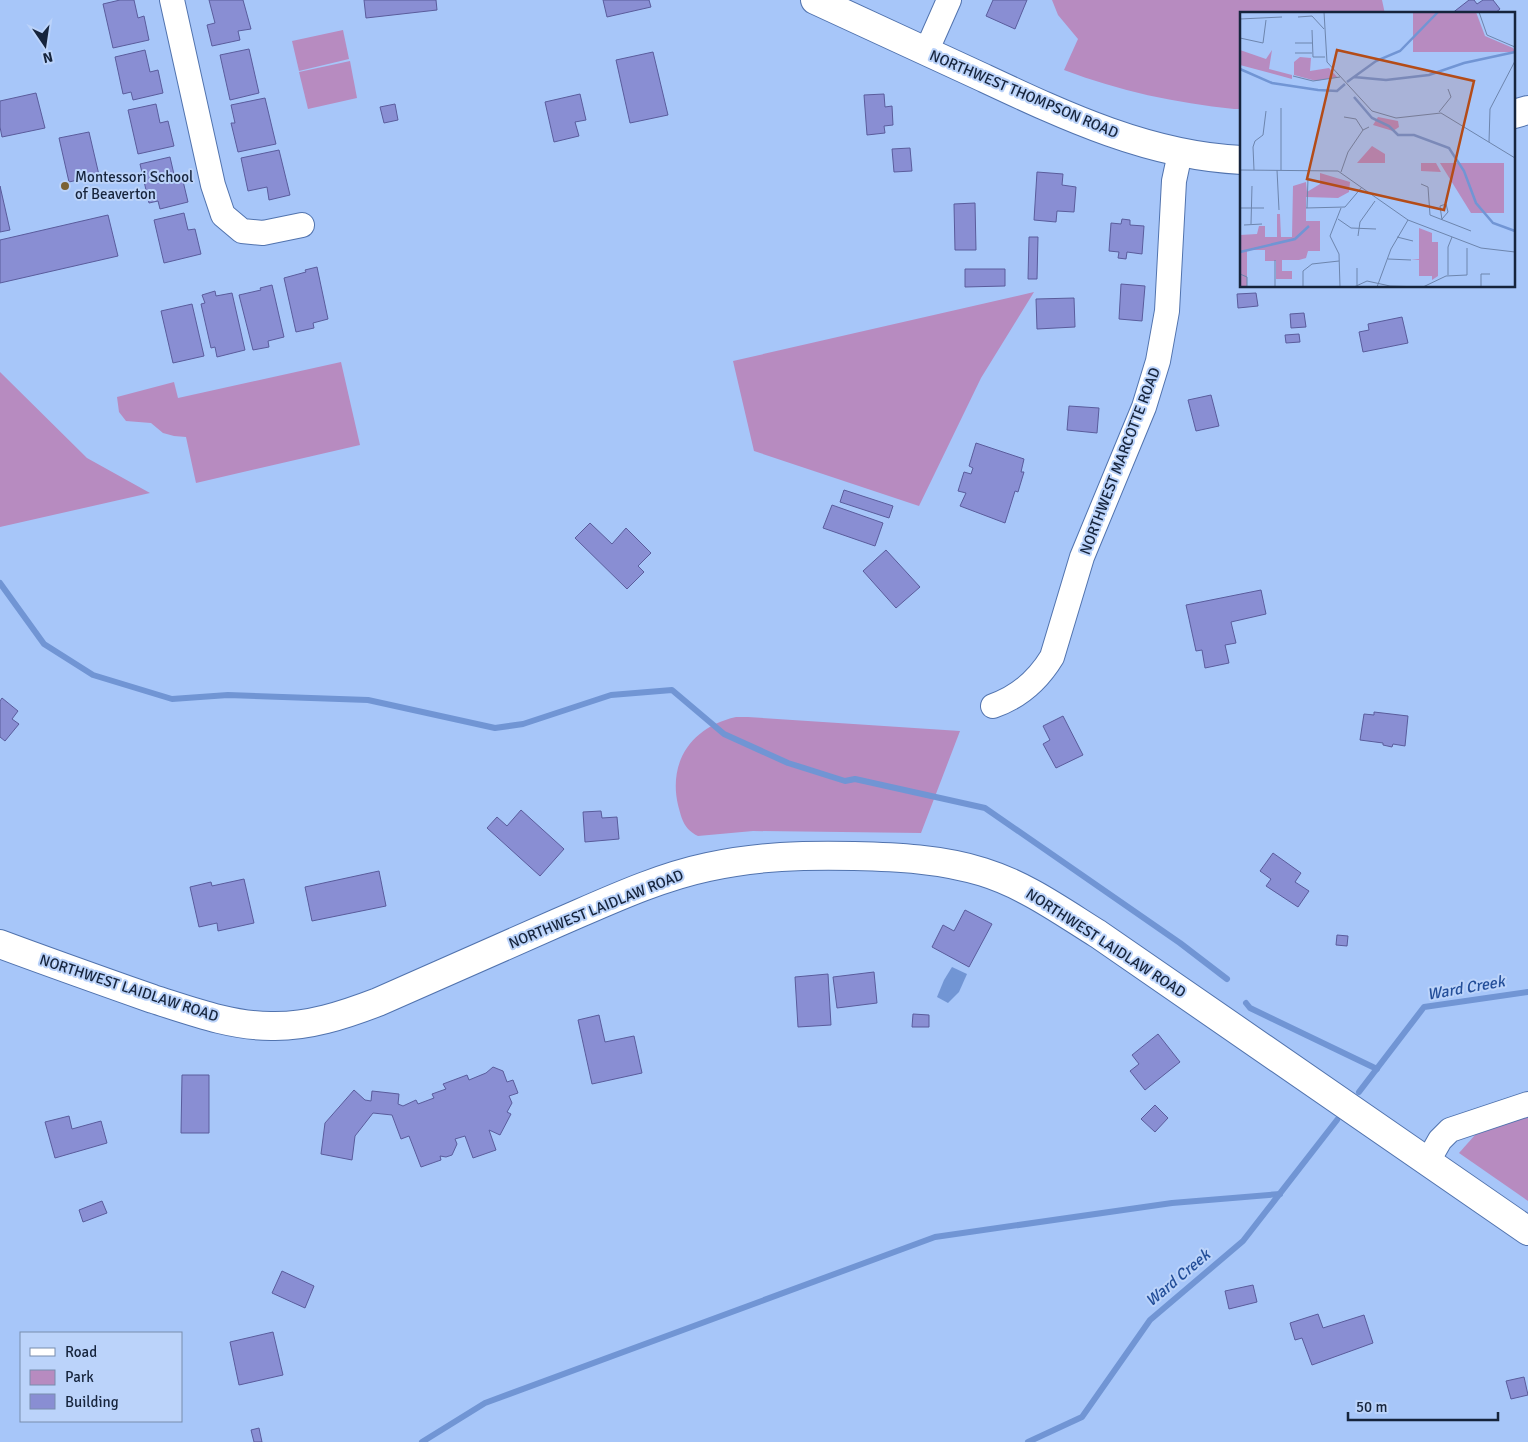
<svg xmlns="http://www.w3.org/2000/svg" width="1528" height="1442" viewBox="0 0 1528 1442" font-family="Signika,sans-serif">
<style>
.green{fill:#b78bc0}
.water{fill:#7195d4}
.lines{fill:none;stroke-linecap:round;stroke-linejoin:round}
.stream{stroke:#7195d4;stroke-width:6}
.building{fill:#898ed3;stroke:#5a5c9c}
.street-casing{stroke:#5173ae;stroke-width:26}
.secondary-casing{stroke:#5173ae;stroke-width:30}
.street{stroke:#fff;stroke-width:24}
.secondary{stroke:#fff;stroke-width:28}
.poi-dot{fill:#7c6234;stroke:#bbd3fa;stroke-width:2}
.labels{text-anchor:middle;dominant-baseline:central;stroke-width:4;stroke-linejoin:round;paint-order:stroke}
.street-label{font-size:15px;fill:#16243c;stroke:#bbd3fa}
.poi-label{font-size:15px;fill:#16243c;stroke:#bbd3fa;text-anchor:start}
.water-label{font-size:16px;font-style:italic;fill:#234e99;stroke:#bbd3fa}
.inset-river{fill:none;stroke:#7195d4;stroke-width:2.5}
.inset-road{fill:none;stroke:#6d85ad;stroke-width:1}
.view{fill:#b44c18;fill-opacity:0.15;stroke:#b44c18;stroke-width:2.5}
.inset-edge{fill:none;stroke:#16243c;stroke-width:2.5}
</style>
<rect width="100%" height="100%" fill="#a7c6f9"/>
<g class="green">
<path d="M1052,0H1382L1385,14H1242V109H1234C1176,103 1119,91 1064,70L1078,39L1058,15Z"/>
<path d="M343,30L349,59L299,71L292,41Z"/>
<path d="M350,61L357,98L308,109L299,72Z"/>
<path d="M1034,292L981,378L919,506L754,451L733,361Z"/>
<path d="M341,362L360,445L196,483L186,437L174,436L163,433L151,423L126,421L119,412L117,397L174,382L178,398Z"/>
<path d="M0,372L87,458L150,493L0,527Z"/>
<path d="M736,717H748L960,731L921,833L753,831L698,836C684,829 682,820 678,805C668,761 692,727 736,717Z"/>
<path d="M1528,1114V1201L1459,1153L1475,1135L1489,1128Z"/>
</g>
<path class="water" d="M952,967L967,974L959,992L948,1003L937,997L944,980Z"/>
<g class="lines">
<g class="stream">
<path d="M0,583L44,644L93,675L172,699L228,695L368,700L495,728L523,724L611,695L672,690L724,734L788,763L845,781L855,779L985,808L1180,943L1227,979"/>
<path d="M1246,1003L1250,1008L1377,1069"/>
<path d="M1359,1092L1424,1007L1528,992"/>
<path d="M422,1442L485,1403L935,1237L1172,1203L1280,1194"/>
<path d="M1028,1442L1082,1417L1150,1320L1243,1241L1337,1120"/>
</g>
</g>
<g class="building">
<path d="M120,0H134L138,18L144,16L149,40L113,48L103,4Z"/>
<path d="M209,0H243L251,29L238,31L240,40L212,46L207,25L215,23Z"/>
<path d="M364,0H436L437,10L366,18Z"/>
<path d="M603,0H649L651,7L607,17Z"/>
<path d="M993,0H1027L1015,29L986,16Z"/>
<path d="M1469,0H1474L1477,4L1483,0H1493L1500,9L1494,14H1451Z"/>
<path d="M249,49L259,93L230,100L220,55Z"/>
<path d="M145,50L150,72L158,70L163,93L133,100L131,92L123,94L115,57Z"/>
<path d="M653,52L668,115L630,123L616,60Z"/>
<path d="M36,93L45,128L2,137L0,127V101Z"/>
<path d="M580,94L586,120L575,122L579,136L554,142L545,102Z"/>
<path d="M884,94L885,107L892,106L893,125L884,126L885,133L867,135L864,95Z"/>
<path d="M265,98L276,144L238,152L231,123H235L231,105Z"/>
<path d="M156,104L160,123L168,121L174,146L138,154L128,110Z"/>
<path d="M395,104L398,120L384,123L380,107Z"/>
<path d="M89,132L99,175L69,182L59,138Z"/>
<path d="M910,148L912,171L894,172L892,149Z"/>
<path d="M279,150L290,195L269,200L267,187L248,191L241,158Z"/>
<path d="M170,157L176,183L183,181L188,202L160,209L158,201L149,203L140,164Z"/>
<path d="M1037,172L1063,174L1062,185L1076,187L1074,212L1057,211L1056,222L1034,220Z"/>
<path d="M0,186L10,230L0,232Z"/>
<path d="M975,203L976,250H955L954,204Z"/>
<path d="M184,213L188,230L195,229L201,254L164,263L154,220Z"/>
<path d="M108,215L118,256L0,283V240Z"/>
<path d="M1122,219L1130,220V225L1144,226L1142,254L1127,252L1126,259L1118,258L1119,252L1109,251L1111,223L1121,224Z"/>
<path d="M1029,237H1038L1037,279H1028Z"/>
<path d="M317,267L328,319L313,323L314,328L296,332L284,278L306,272L305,270Z"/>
<path d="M965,269H1005V286L965,287Z"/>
<path d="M1121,284L1145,286L1142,321L1119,319Z"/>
<path d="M272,285L284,337L268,341L269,347L253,350L239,295L261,290L260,288Z"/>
<path d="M215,291L216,296L232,293L245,350L217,357L215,347L211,348L201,304L205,303L202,295Z"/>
<path d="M1256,293L1258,306L1238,308L1237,294Z"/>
<path d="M1074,298L1075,327L1037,329L1036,299Z"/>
<path d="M192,304L204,356L173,363L161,311Z"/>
<path d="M1304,313L1306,327L1291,328L1290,314Z"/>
<path d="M1402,317L1408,343L1363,352L1359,332L1369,330L1368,324Z"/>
<path d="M1299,334L1300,342L1286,343L1285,335Z"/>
<path d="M1211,395L1219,426L1196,431L1188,400Z"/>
<path d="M1069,406L1099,408L1097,433L1067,430Z"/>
<path d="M976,443L1024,459L1021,472H1024L1018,492L1015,491L1005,523L960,506L966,493L958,491L964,472L971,474L973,468L969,466Z"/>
<path d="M844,490L893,506L889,518L840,502Z"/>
<path d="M832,505L883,523L875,546L823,528Z"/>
<path d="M590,523L612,544L626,528L651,553L638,566L644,572L627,589L575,538Z"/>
<path d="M886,550L920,587L896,608L863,571Z"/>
<path d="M1261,590L1266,614L1231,622L1236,643L1225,645L1229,663L1205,668L1202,650L1196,651L1186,605Z"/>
<path d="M2,698L18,711L12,719L19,724L5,741L0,737V701Z"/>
<path d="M1374,712L1408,716L1405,746L1393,744L1392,747L1383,745V743L1360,740L1364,714L1374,715Z"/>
<path d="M1063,716L1083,755L1056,768L1043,744L1050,740L1043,726Z"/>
<path d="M521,810L564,849L540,876L487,828L497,817L507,826Z"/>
<path d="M601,811L602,818L617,817L619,839L585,842L583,812Z"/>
<path d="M1273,853L1301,873L1295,882L1309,891L1298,907L1266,886L1271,879L1260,871Z"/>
<path d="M379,871L386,906L312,921L305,887Z"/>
<path d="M244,879L254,923L218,931L217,923L199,927L190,887L211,882L212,886Z"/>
<path d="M965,910L992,924L969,967L932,947L943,925L954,931Z"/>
<path d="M1337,935L1348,936L1347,946L1336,945Z"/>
<path d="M874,972L877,1003L837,1008L833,977Z"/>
<path d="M828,974L831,1025L798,1027L795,977Z"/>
<path d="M913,1014L929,1015V1027H912Z"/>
<path d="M599,1015L605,1042L634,1036L642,1073L592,1084L578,1020Z"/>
<path d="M1158,1034L1180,1062L1145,1090L1130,1071L1139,1064L1132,1055Z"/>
<path d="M493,1067L503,1071L507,1082L513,1080L518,1093L509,1096L512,1103L507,1112L511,1114L500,1135L489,1130L496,1150L473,1158L465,1136L455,1139L457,1144L452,1155L446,1157L440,1156L441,1160L421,1167L409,1136L401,1139L392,1115L373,1113L355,1136L352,1160L321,1154L325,1123L354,1090L365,1100L371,1101L372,1091L399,1094L398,1104L403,1106L416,1100L418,1104L434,1098L432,1094L446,1089L443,1084L467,1075L469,1080L486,1073Z"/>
<path d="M182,1075H209V1133H181Z"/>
<path d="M1155,1105L1168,1118L1155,1132L1141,1119Z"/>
<path d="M69,1116L72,1129L101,1121L107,1143L55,1158L45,1122Z"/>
<path d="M102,1201L107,1213L83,1222L79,1210Z"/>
<path d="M282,1271L314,1286L305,1308L272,1293Z"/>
<path d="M1253,1285L1257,1302L1229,1309L1225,1291Z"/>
<path d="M1318,1314L1323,1328L1364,1315L1373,1343L1312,1365L1302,1338L1295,1340L1290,1323Z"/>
<path d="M273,1332L283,1375L239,1385L230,1342Z"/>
<path d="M1524,1377L1528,1395L1511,1399L1506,1381Z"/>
<path d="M259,1428L262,1442H254L251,1430Z"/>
</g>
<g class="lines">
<g class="street-casing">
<g id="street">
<path d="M172,0L213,185L223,215L242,231L263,233L302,225"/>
<path d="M926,52L949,0"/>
<path d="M993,706C1019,697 1038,680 1052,657L1082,557L1144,407L1158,361L1167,311L1174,181L1180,153"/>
<path d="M1428,1161L1440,1140L1450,1130L1528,1104"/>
</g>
</g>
<g class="secondary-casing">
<g id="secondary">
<path d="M815,0C871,26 928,52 984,78C1065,116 1150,156 1242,160"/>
<path d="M1514,114L1528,110"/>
<path d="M0,944C51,963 102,981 153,999C191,1011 231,1026 271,1026C308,1027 344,1015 378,1002C437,976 497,950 557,923C606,902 656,878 708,867C757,856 805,855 854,856C897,857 941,859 983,872C1025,885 1061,911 1098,934L1528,1231"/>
</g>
</g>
<use href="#street" class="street"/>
<use href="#secondary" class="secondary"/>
</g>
<circle class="poi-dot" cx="65" cy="186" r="5"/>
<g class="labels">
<g class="street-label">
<text transform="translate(1024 94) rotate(23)">NORTHWEST THOMPSON ROAD</text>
<text transform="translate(1120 461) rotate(-69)">NORTHWEST MARCOTTE ROAD</text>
<text transform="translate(596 909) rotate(-22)">NORTHWEST LAIDLAW ROAD</text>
<text transform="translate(1106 943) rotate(33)">NORTHWEST LAIDLAW ROAD</text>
<text transform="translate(129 988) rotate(18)">NORTHWEST LAIDLAW ROAD</text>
</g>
<g class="poi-label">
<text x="75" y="177">Montessori School<tspan x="75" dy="17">of Beaverton</tspan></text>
</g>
<g class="water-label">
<text transform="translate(1466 988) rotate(-10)">Ward Creek</text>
<text transform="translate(1178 1278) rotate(-40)">Ward Creek</text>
</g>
</g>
<g transform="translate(1240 12)">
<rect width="275" height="275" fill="#a7c6f9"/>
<path d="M173,0H236L245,24L273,36L275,40H173ZM0,38L26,47L32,38L29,57L52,63V67L0,53ZM60,45L71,46L70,59L89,56L97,65L76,69L54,63V50ZM138,105L158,109L159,115L153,119L133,113ZM132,134L145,142V151H117ZM181,151H196L201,160L181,159ZM200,151H264V201H231ZM80,161L110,170L109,180L98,186L66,185V209H80V239H68L66,246L59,248H42V259H52V267H36V249H25V238H7V275H0V223L17,222L19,214H25V225H37V202H40L41,225H52L53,174L66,170L67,180L80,172ZM179,216L192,221V230H198V264L192,268V264H179V248H171L179,247Z" fill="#b78bc0"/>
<path class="inset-river" d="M0,57L32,71L78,78L97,79L105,72M114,65L146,68L189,63L224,51L275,40M107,70L136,49L160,39L198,0M114,85L132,106L149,114L158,123H174L209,136L224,159L236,191L253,211L275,219M0,240L55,227L69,214"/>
<path class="inset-road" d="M84,0L87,50L132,99L156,106L201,101L275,146M239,0L247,23L275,35M58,5L72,4L84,17M0,7L42,5M72,18L73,45H85M0,26L23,31L26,8M55,31H72M55,41H72M53,64L73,69L100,65M41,96V158M199,100L211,85L208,77M104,105L116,107L123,118M249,130L250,97L275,49M0,158L98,159L168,208L241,236L275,240M14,158L13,135L15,129L23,123L26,99M37,158L39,198M101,160L108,140L123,118L129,115M181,172L188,175L190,203L231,219M0,196H24M66,196L105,195L122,175M67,196L68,166M98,207L111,216L136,217M202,208L200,194L206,192L208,200L202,207M11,212L12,174M4,213L22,212M118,224L120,210L135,189M157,225L173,229M148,247L171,248M117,256V273M0,262L7,265V275M208,263V235L212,225M35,275V248M63,275V259L72,252L99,249M100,275L99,242L90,224L101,196M114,275L127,269L150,274L183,275L206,264L227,263V236M137,275L151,237L168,208M241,275V262H250"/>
<path class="view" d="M97,38L234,69L204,198L67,167Z"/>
<rect width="275" height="275" class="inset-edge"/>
</g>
<rect x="20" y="1332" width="162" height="90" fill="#bbd3fa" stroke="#798dae"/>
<rect x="30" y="1348" width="25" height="8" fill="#ffffff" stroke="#798dae"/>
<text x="65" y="1357" font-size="15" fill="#16243c">Road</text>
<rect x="30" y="1370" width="25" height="15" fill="#b78bc0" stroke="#798dae"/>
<text x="65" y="1382" font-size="15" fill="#16243c">Park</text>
<rect x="30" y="1394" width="25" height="15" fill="#898ed3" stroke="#798dae"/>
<text x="65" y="1407" font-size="15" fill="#16243c">Building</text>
<g transform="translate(45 45) rotate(167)" stroke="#bbd3fa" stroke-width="4" paint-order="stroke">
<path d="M0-4L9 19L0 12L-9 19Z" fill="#16243c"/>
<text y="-8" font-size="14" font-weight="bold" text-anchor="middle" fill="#16243c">N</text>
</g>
<path d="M1348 1412v8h150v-8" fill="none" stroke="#16243c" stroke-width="2.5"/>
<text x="1356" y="1412" font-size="15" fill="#16243c" stroke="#bbd3fa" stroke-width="4" paint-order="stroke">50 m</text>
</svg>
